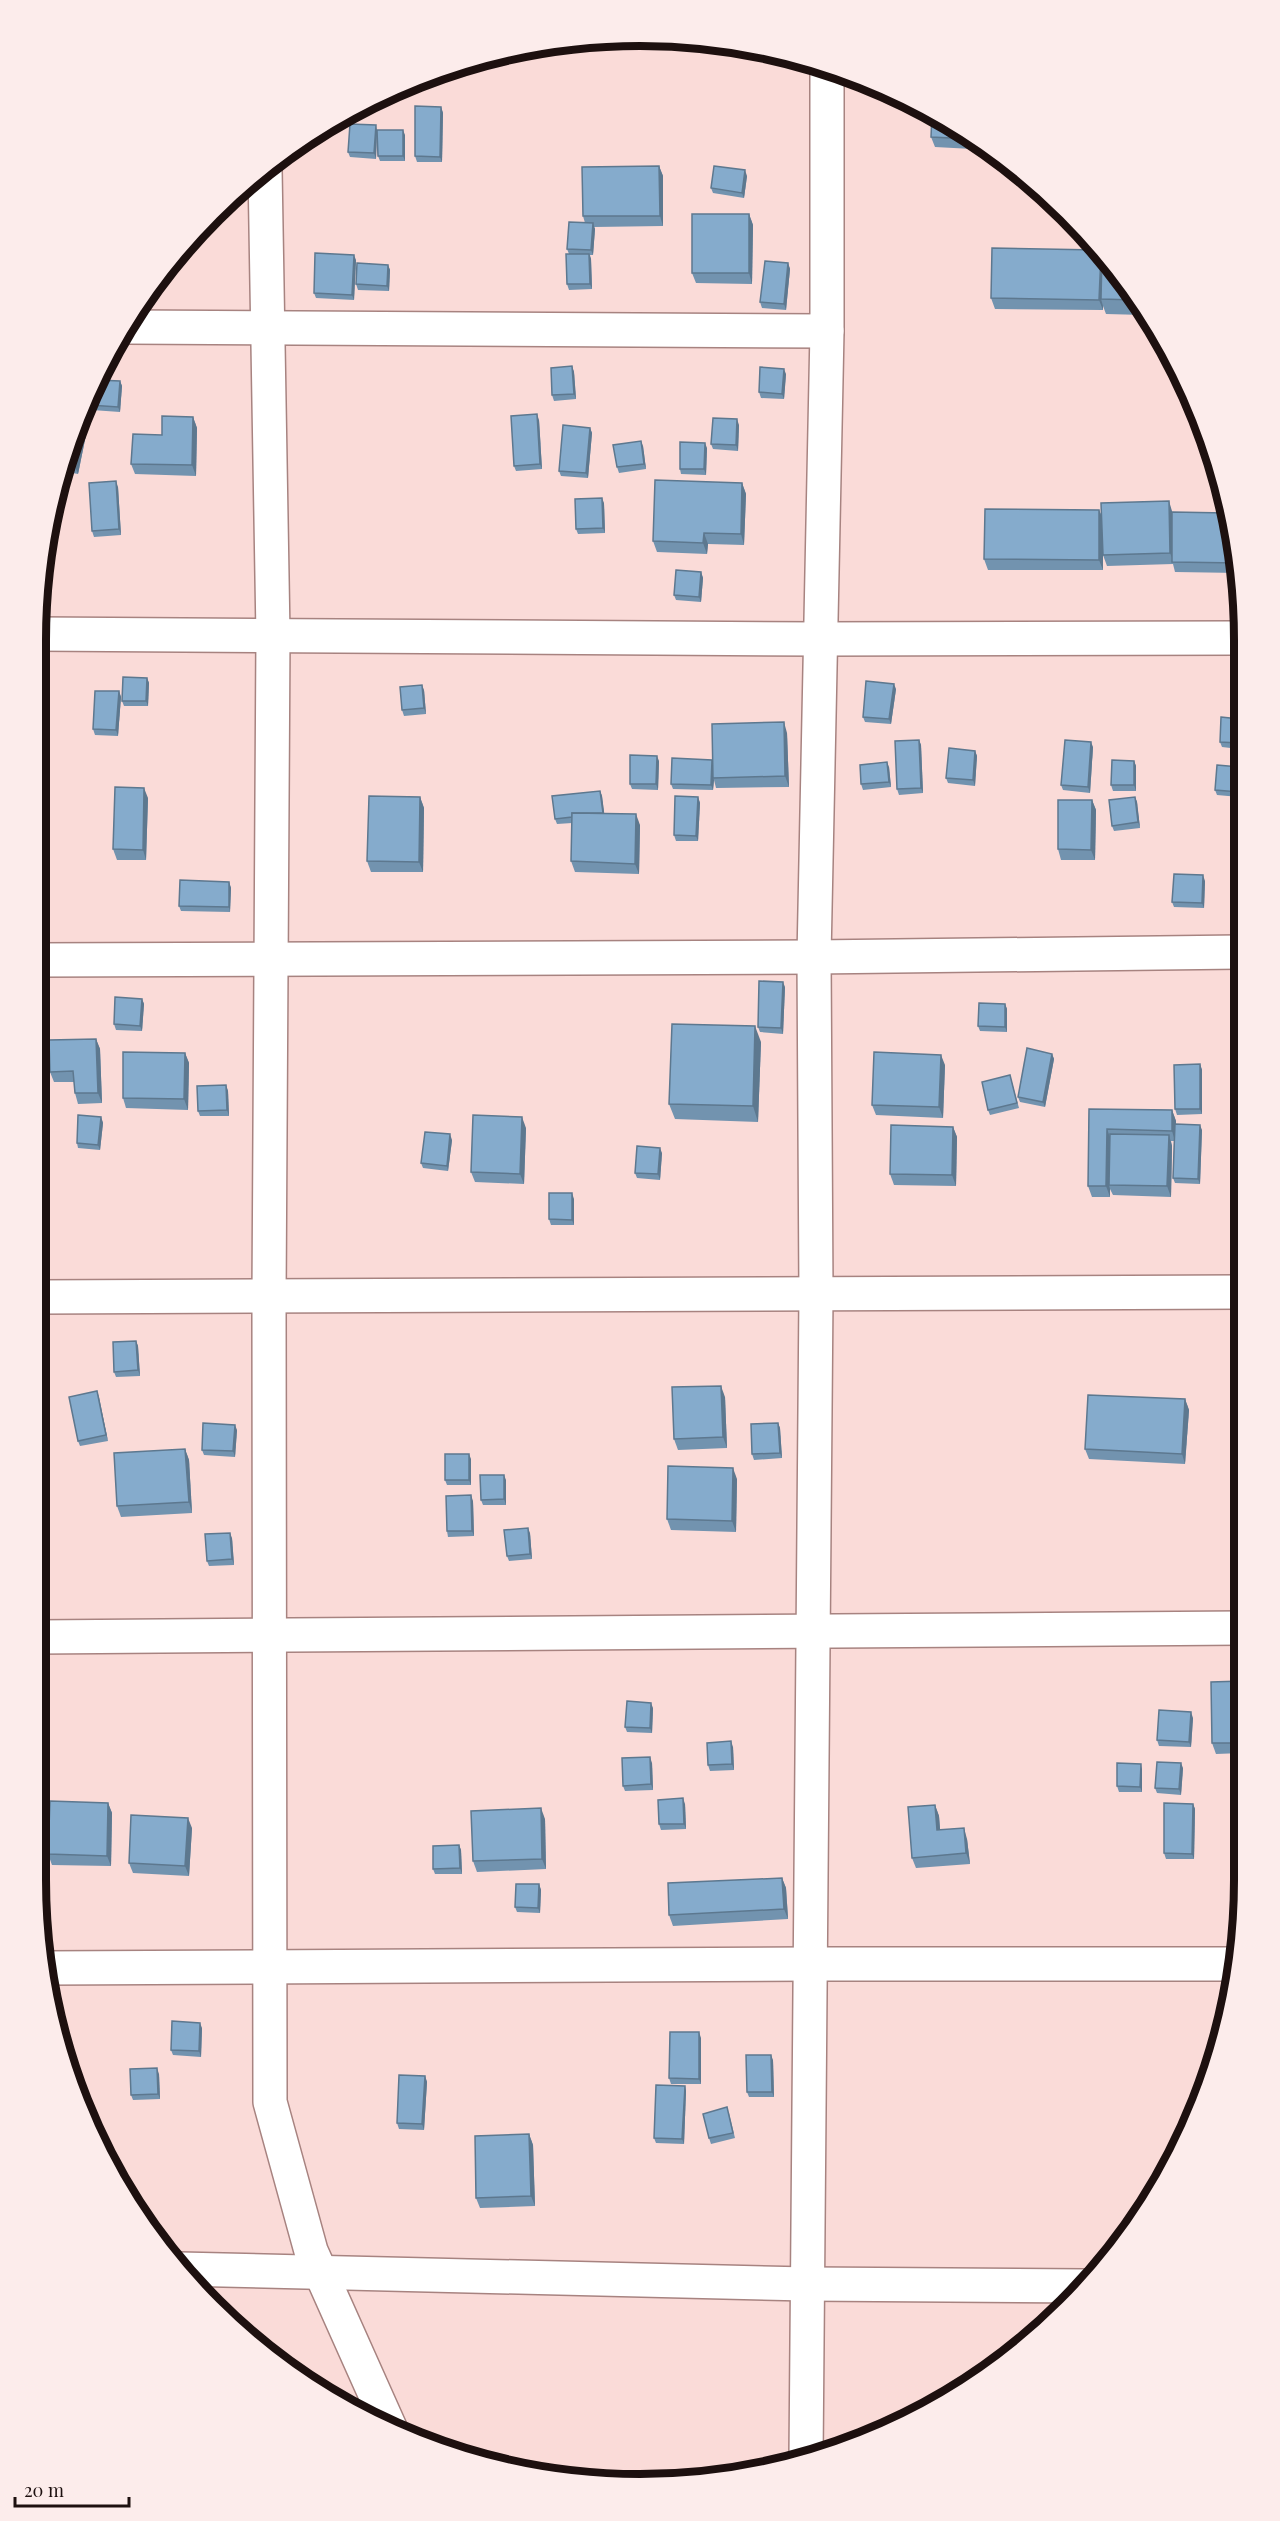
<svg xmlns="http://www.w3.org/2000/svg" width="1280" height="2521" viewBox="0 0 1280 2521" font-family="'Playfair Display',serif">
<style>
.lines{fill:none;stroke-linecap:round;stroke-linejoin:round}
.minor-casing{stroke:#a78380;stroke-width:36}
.minor{stroke:#fff;stroke-width:33}
.wall{fill:#7293af}
.shaded-wall{fill:#5d788f}
.building{fill:#85abcc;stroke:#5d788f;stroke-width:1.5}
.rim{fill:none;stroke:#1d100f;stroke-width:8}
</style>
<rect width="100%" height="100%" fill="#fadbd8"/>
<g class="lines">
<g class="minor-casing">
<g id="minor">
<path d="M265,169L273,635L269,1297L270,2102L311,2251L391,2430"/>
<path d="M127,327L827,331V68"/>
<path d="M37,634L820,639L1239,638"/>
<path d="M37,960L814,957L1240,952"/>
<path d="M37,1297L1241,1292"/>
<path d="M36,1637L1242,1628"/>
<path d="M45,1968L810,1964H1235"/>
<path d="M180,2269L807,2284L1085,2286"/>
<path d="M806,2459L816,1294L814,957L827,331"/>
</g>
</g>
<use href="#minor" class="minor"/>
</g>
<g class="wall">
<path d="M441,107L443,113L442,162H417L415,156Z"/>
<path d="M932,114L991,150L935,147L931,137Z"/>
<path d="M377,130L405,135V161H380L378,156L377,132L376,159L350,157L348,152Z"/>
<path d="M659,166L663,176V226L594,227L595,229L593,255H590L591,259L592,289L569,290L567,284L569,254L567,249L585,223L583,216Z"/>
<path d="M747,176L744,198L713,193L711,188Z"/>
<path d="M749,214L753,225L752,284L696,283L692,273Z"/>
<path d="M356,260L354,300L316,298L314,293Z"/>
<path d="M788,263L790,269L786,310L762,308L760,302Z"/>
<path d="M388,265L390,270L389,291L358,290L356,284Z"/>
<path d="M1119,273L1144,315L1106,314L1103,306V310L995,309L991,298Z"/>
<path d="M572,366L574,372L576,399L554,401L552,395Z"/>
<path d="M786,374L784,399L761,398L759,392Z"/>
<path d="M120,381L122,386L120,412L92,410L90,405Z"/>
<path d="M83,414H84L88,425L78,474L61,471Z"/>
<path d="M193,417L197,428L196,476L135,474L131,464L162,435Z"/>
<path d="M539,420L542,469L516,471L514,466Z"/>
<path d="M739,425L738,451L713,449L711,444Z"/>
<path d="M590,428L592,433L588,478L561,476L559,471Z"/>
<path d="M643,446L646,469L619,473L617,467Z"/>
<path d="M707,448L706,475L681,474L680,469Z"/>
<path d="M742,483L746,494L744,545L708,544L707,554L657,552L653,541Z"/>
<path d="M118,487L121,535L94,537L92,531Z"/>
<path d="M604,503L605,533L578,534L576,529Z"/>
<path d="M1099,510L1102,516L1172,512L1239,561V573L1175,572L1173,564L1107,566L1103,555V548V570H988L984,559Z"/>
<path d="M701,572L703,578L701,602L676,600L674,595Z"/>
<path d="M147,678L149,683L148,706H124L122,701Z"/>
<path d="M896,689L891,724L865,722L863,717Z"/>
<path d="M424,690L426,714L404,716L402,710Z"/>
<path d="M119,691L121,697L118,736L95,735L93,729Z"/>
<path d="M1239,719V749L1222,747L1220,742Z"/>
<path d="M787,733L789,787L716,788L714,780L713,790L673,789L671,784Z"/>
<path d="M919,740L921,745L923,793L899,795L897,789Z"/>
<path d="M1093,747L1090,793L1063,790L1061,785Z"/>
<path d="M975,751L977,756L975,786L948,783L946,778Z"/>
<path d="M659,761L658,790L632,789L630,784Z"/>
<path d="M1134,761L1136,766V791H1113L1111,785Z"/>
<path d="M889,767L891,787L863,790L861,784Z"/>
<path d="M1239,767V797L1217,795L1215,790Z"/>
<path d="M600,791L602,796L604,813L640,825L639,874L575,872L571,861L572,823L557,824L555,819Z"/>
<path d="M420,797L424,808L423,872H371L367,861Z"/>
<path d="M698,797L700,803L698,841H676L674,835Z"/>
<path d="M1135,797L1137,802L1140,828L1114,831L1112,826Z"/>
<path d="M148,798L146,860H117L113,849Z"/>
<path d="M1092,800L1096,810L1095,860H1061L1058,849Z"/>
<path d="M1205,881L1204,908L1174,907L1172,902Z"/>
<path d="M229,882L231,888L230,912L181,911L179,906Z"/>
<path d="M785,987L783,1034L760,1032L758,1027Z"/>
<path d="M142,999L144,1004L142,1031L116,1030L114,1024Z"/>
<path d="M1005,1004L1007,1009V1032L980,1031L978,1026Z"/>
<path d="M96,1039L100,1049L102,1103L78,1104L75,1093L74,1082H54L50,1072Z"/>
<path d="M761,1042L758,1122L675,1119L669,1104Z"/>
<path d="M185,1053L189,1063L188,1110L126,1108L123,1098Z"/>
<path d="M1052,1054L1054,1059L1045,1107L1020,1102L1018,1097Z"/>
<path d="M1200,1064L1202,1070V1114L1177,1115L1175,1109Z"/>
<path d="M945,1065L943,1118L876,1115L872,1105Z"/>
<path d="M1010,1075L1019,1108L990,1115L988,1110Z"/>
<path d="M226,1085L228,1091L229,1116H200L198,1111Z"/>
<path d="M1089,1109L1172,1110L1176,1121V1124L1202,1130L1200,1184L1175,1183L1173,1178L1174,1141H1171L1172,1146L1171,1197L1113,1195L1110,1189V1197H1092L1088,1186Z"/>
<path d="M101,1117L103,1123L100,1150L78,1148L77,1143Z"/>
<path d="M953,1127L957,1137L956,1186L894,1185L890,1174Z"/>
<path d="M526,1128L524,1184L475,1182L471,1172Z"/>
<path d="M37,1133L50,1139L49,1177L37,1176Z"/>
<path d="M452,1140L448,1171L423,1168L421,1163Z"/>
<path d="M662,1153L660,1180L637,1178L635,1173Z"/>
<path d="M574,1199V1225H551L549,1219Z"/>
<path d="M136,1341L138,1346L140,1376L116,1377L114,1372Z"/>
<path d="M97,1391L108,1441L80,1446L78,1441Z"/>
<path d="M725,1397L727,1448L678,1450L674,1439Z"/>
<path d="M1185,1399L1189,1410L1185,1464L1089,1459L1085,1449Z"/>
<path d="M778,1423L780,1428L782,1458L754,1460L752,1454Z"/>
<path d="M237,1430L235,1457L204,1455L202,1450Z"/>
<path d="M185,1449L189,1460L192,1513L121,1517L117,1506Z"/>
<path d="M471,1459V1485H447L445,1480Z"/>
<path d="M737,1479L736,1532L671,1530L667,1519Z"/>
<path d="M506,1480V1505H483L481,1500Z"/>
<path d="M473,1501L474,1536L448,1537L447,1531Z"/>
<path d="M530,1533L532,1559L509,1561L507,1556Z"/>
<path d="M232,1538L234,1565L209,1566L207,1561Z"/>
<path d="M1242,1681V1753L1216,1754L1212,1743Z"/>
<path d="M653,1708L652,1733L627,1732L625,1727Z"/>
<path d="M1193,1718L1191,1747L1159,1746L1157,1740Z"/>
<path d="M733,1747L734,1770L710,1771L708,1765Z"/>
<path d="M652,1763L653,1790L625,1791L623,1786Z"/>
<path d="M1183,1768L1181,1795L1157,1793L1155,1788Z"/>
<path d="M1142,1769V1792H1119L1117,1786Z"/>
<path d="M108,1803L112,1813L111,1866L52,1865L48,1854Z"/>
<path d="M685,1804L686,1829L661,1830L659,1824Z"/>
<path d="M1193,1804L1195,1809L1194,1859H1166L1164,1853Z"/>
<path d="M935,1805L939,1816L940,1830L967,1839L970,1864L916,1868L912,1858Z"/>
<path d="M545,1819L546,1869L477,1872L473,1861Z"/>
<path d="M192,1828L189,1876L133,1873L129,1863Z"/>
<path d="M459,1845L461,1850L462,1874H435L433,1869Z"/>
<path d="M782,1878L786,1888L788,1919L673,1926L669,1915Z"/>
<path d="M539,1884L541,1890L540,1913L517,1912L515,1907Z"/>
<path d="M202,2028L201,2057L173,2055L171,2050Z"/>
<path d="M701,2038V2084H671L669,2078Z"/>
<path d="M773,2060L774,2097H749L747,2092Z"/>
<path d="M159,2074L160,2099L133,2100L131,2095Z"/>
<path d="M425,2076L427,2082L424,2130L399,2129L397,2123Z"/>
<path d="M685,2086L686,2091L684,2144L656,2143L654,2138Z"/>
<path d="M729,2113L735,2138L711,2144L709,2138Z"/>
<path d="M529,2134L533,2145L535,2206L480,2208L476,2198Z"/>
</g>
<g class="shaded-wall">
<path d="M441,107L443,113L442,162L440,157Z"/>
<path d="M376,125L377,130L376,159L374,153Z"/>
<path d="M403,130L405,135V161L403,156Z"/>
<path d="M659,166L663,176V226L660,216Z"/>
<path d="M745,170L747,176L744,198L742,193Z"/>
<path d="M749,214L753,225L752,284L749,273Z"/>
<path d="M593,223L595,229L593,255L591,250Z"/>
<path d="M589,254L591,259L592,289L590,284Z"/>
<path d="M1101,254L1103,256L1101,299L1103,306V310L1099,300Z"/>
<path d="M354,255L356,260L354,300L352,295Z"/>
<path d="M788,263L790,269L786,310L784,304Z"/>
<path d="M388,265L390,270L389,291L387,286Z"/>
<path d="M572,366L574,372L576,399L574,394Z"/>
<path d="M784,369L786,374L784,399L782,394Z"/>
<path d="M120,381L122,386L120,412L118,407Z"/>
<path d="M84,414L88,425L78,474L74,464Z"/>
<path d="M537,414L539,420L542,469L540,464Z"/>
<path d="M193,417L197,428L196,476L192,465Z"/>
<path d="M737,419L739,425L738,451L736,445Z"/>
<path d="M590,428L592,433L588,478L586,473Z"/>
<path d="M641,441L643,446L646,469L644,464Z"/>
<path d="M705,443L707,448L706,475L704,469Z"/>
<path d="M116,481L118,487L121,535L119,529Z"/>
<path d="M742,483L746,494L744,545L741,534Z"/>
<path d="M602,498L604,503L605,533L603,528Z"/>
<path d="M1169,501L1172,511L1174,562L1170,553Z"/>
<path d="M1099,510L1103,520V570L1099,560Z"/>
<path d="M704,533L708,544L707,554L703,543Z"/>
<path d="M701,572L703,578L701,602L699,597Z"/>
<path d="M147,678L149,683L148,706L146,701Z"/>
<path d="M894,684L896,689L891,724L889,719Z"/>
<path d="M422,685L424,690L426,714L424,708Z"/>
<path d="M119,691L121,697L118,736L116,730Z"/>
<path d="M784,722L787,733L789,787L785,776Z"/>
<path d="M919,740L921,745L923,793L921,788Z"/>
<path d="M1091,742L1093,747L1090,793L1088,787Z"/>
<path d="M975,751L977,756L975,786L973,780Z"/>
<path d="M657,756L659,761L658,790L656,784Z"/>
<path d="M712,760L713,778L714,780L713,790L711,785Z"/>
<path d="M1134,761L1136,766V791L1134,785Z"/>
<path d="M887,762L889,767L891,787L889,782Z"/>
<path d="M144,788L148,798L146,860L143,850Z"/>
<path d="M600,791L602,796L605,819L603,814Z"/>
<path d="M420,797L424,808L423,872L419,862Z"/>
<path d="M698,797L700,803L698,841L696,836Z"/>
<path d="M1135,797L1137,802L1140,828L1138,822Z"/>
<path d="M1092,800L1096,810L1095,860L1091,850Z"/>
<path d="M636,814L640,825L639,874L635,864Z"/>
<path d="M1203,875L1205,881L1204,908L1202,903Z"/>
<path d="M229,882L231,888L230,912L229,907Z"/>
<path d="M783,982L785,987L783,1034L781,1028Z"/>
<path d="M142,999L144,1004L142,1031L140,1026Z"/>
<path d="M1005,1004L1007,1009V1032L1005,1027Z"/>
<path d="M755,1026L761,1042L758,1122L753,1106Z"/>
<path d="M96,1039L100,1049L102,1103L98,1093Z"/>
<path d="M185,1053L189,1063L188,1110L184,1099Z"/>
<path d="M1052,1054L1054,1059L1045,1107L1043,1102Z"/>
<path d="M941,1055L945,1065L943,1118L939,1107Z"/>
<path d="M1200,1064L1202,1070V1114L1200,1109Z"/>
<path d="M226,1085L228,1091L229,1116L227,1110Z"/>
<path d="M1172,1110L1176,1121L1175,1141L1172,1131Z"/>
<path d="M101,1117L103,1123L100,1150L98,1145Z"/>
<path d="M522,1117L526,1128L524,1184L520,1174Z"/>
<path d="M1200,1125L1202,1130L1200,1184L1198,1179Z"/>
<path d="M953,1127L957,1137L956,1186L952,1175Z"/>
<path d="M1107,1129L1111,1140L1109,1185L1110,1189V1197L1106,1186Z"/>
<path d="M48,1134L50,1139L49,1177L47,1171Z"/>
<path d="M450,1134L452,1140L448,1171L447,1166Z"/>
<path d="M1169,1135L1172,1146L1171,1197L1167,1186Z"/>
<path d="M660,1148L662,1153L660,1180L658,1174Z"/>
<path d="M572,1193L574,1199V1225L572,1220Z"/>
<path d="M136,1341L138,1346L140,1376L138,1370Z"/>
<path d="M721,1386L725,1397L727,1448L723,1437Z"/>
<path d="M97,1391L99,1397L108,1441L106,1435Z"/>
<path d="M1185,1399L1189,1410L1185,1464L1182,1454Z"/>
<path d="M778,1423L780,1428L782,1458L780,1453Z"/>
<path d="M235,1425L237,1430L235,1457L233,1451Z"/>
<path d="M185,1449L189,1460L192,1513L189,1502Z"/>
<path d="M469,1454L471,1459V1485L469,1480Z"/>
<path d="M733,1468L737,1479L736,1532L732,1521Z"/>
<path d="M504,1475L506,1480V1505L504,1499Z"/>
<path d="M471,1495L473,1501L474,1536L472,1531Z"/>
<path d="M528,1528L530,1533L532,1559L530,1554Z"/>
<path d="M230,1533L232,1538L234,1565L232,1559Z"/>
<path d="M651,1703L653,1708L652,1733L650,1728Z"/>
<path d="M1191,1712L1193,1718L1191,1747L1189,1742Z"/>
<path d="M731,1741L733,1747L734,1770L732,1764Z"/>
<path d="M650,1757L652,1763L653,1790L651,1784Z"/>
<path d="M1181,1763L1183,1768L1181,1795L1179,1789Z"/>
<path d="M1141,1764L1142,1769V1792L1140,1787Z"/>
<path d="M683,1798L685,1804L686,1829L684,1824Z"/>
<path d="M108,1803L112,1813L111,1866L107,1856Z"/>
<path d="M1193,1804L1195,1809L1194,1859L1192,1854Z"/>
<path d="M935,1805L939,1816L941,1841L937,1830Z"/>
<path d="M541,1808L545,1819L546,1869L542,1859Z"/>
<path d="M188,1818L192,1828L189,1876L185,1866Z"/>
<path d="M964,1828L967,1839L970,1864L966,1853Z"/>
<path d="M459,1845L461,1850L462,1874L460,1868Z"/>
<path d="M782,1878L786,1888L788,1919L784,1909Z"/>
<path d="M539,1884L541,1890L540,1913L538,1908Z"/>
<path d="M200,2023L202,2028L201,2057L199,2051Z"/>
<path d="M699,2032L701,2038V2084L699,2079Z"/>
<path d="M771,2055L773,2060L774,2097L772,2092Z"/>
<path d="M157,2068L159,2074L160,2099L158,2094Z"/>
<path d="M425,2076L427,2082L424,2130L422,2124Z"/>
<path d="M685,2086L686,2091L684,2144L682,2139Z"/>
<path d="M529,2134L533,2145L535,2206L531,2196Z"/>
</g>
<g class="building">
<path d="M415,106L441,107L440,157L415,156Z"/>
<path d="M932,114L972,139L931,137Z"/>
<path d="M350,124L376,125L374,153L348,152Z"/>
<path d="M377,130H403V156H378Z"/>
<path d="M659,166L660,216H583L582,167Z"/>
<path d="M714,166L745,170L742,193L711,188Z"/>
<rect x="692" y="214" width="57" height="59"/>
<path d="M569,222L593,223L591,250L567,249Z"/>
<path d="M992,248L1097,250L1101,254L1099,300L991,298Z"/>
<path d="M315,253L354,255L352,295L314,293Z"/>
<path d="M566,254H589L590,284H567Z"/>
<path d="M1102,255L1119,273L1135,300L1101,299Z"/>
<path d="M765,261L788,263L784,304L760,302Z"/>
<path d="M357,263L388,265L387,286L356,284Z"/>
<path d="M572,366L574,394L552,395L551,368Z"/>
<path d="M760,367L784,369L782,394L759,392Z"/>
<path d="M96,380L120,381L118,407L90,405L91,393Z"/>
<path d="M83,414H84L74,464L65,462Z"/>
<path d="M537,414L540,464L514,466L511,416Z"/>
<path d="M162,416L193,417L192,465L131,464L133,434L162,435Z"/>
<path d="M713,418L737,419L736,445L711,444Z"/>
<path d="M563,425L590,428L586,473L559,471Z"/>
<path d="M641,441L644,464L617,467L613,445Z"/>
<path d="M680,442L705,443L704,469H680Z"/>
<path d="M655,480L742,483L741,534L704,533L703,543L653,541Z"/>
<path d="M116,481L119,529L92,531L89,483Z"/>
<path d="M602,498L603,528L576,529L575,499Z"/>
<path d="M1169,501L1170,553L1103,555L1101,503Z"/>
<path d="M985,509L1099,510V560L984,559Z"/>
<path d="M1172,512L1226,513L1239,563L1172,562Z"/>
<path d="M676,570L701,572L699,597L674,595Z"/>
<path d="M123,677L147,678L146,701H122Z"/>
<path d="M866,681L894,684L889,719L863,717Z"/>
<path d="M422,685L424,708L402,710L400,687Z"/>
<path d="M95,691H119L116,730L93,729Z"/>
<path d="M1221,717L1239,719V743L1220,742Z"/>
<path d="M784,722L785,776L713,778L712,724Z"/>
<path d="M919,740L921,788L897,789L895,741Z"/>
<path d="M1065,740L1091,742L1088,787L1061,785Z"/>
<path d="M949,748L975,751L973,780L946,778Z"/>
<path d="M630,755L657,756L656,784H630Z"/>
<path d="M672,758L712,760L711,785L671,784Z"/>
<path d="M1112,760L1134,761V785H1111Z"/>
<path d="M887,762L889,782L861,784L860,765Z"/>
<path d="M1217,765L1239,767V792L1215,790Z"/>
<path d="M115,787L144,788L143,850L113,849Z"/>
<path d="M600,791L603,813H572V817L555,819L552,796Z"/>
<path d="M369,796L420,797L419,862L367,861Z"/>
<path d="M675,796L698,797L696,836L674,835Z"/>
<path d="M1135,797L1138,822L1112,826L1109,800Z"/>
<path d="M1058,800H1092L1091,850L1058,849Z"/>
<path d="M572,813L636,814L635,864L571,861Z"/>
<path d="M1174,874L1203,875L1202,903L1172,902Z"/>
<path d="M180,880L229,882V907L179,906Z"/>
<path d="M759,981L783,982L781,1028L758,1027Z"/>
<path d="M115,997L142,999L140,1026L114,1024Z"/>
<path d="M979,1003L1005,1004V1027L978,1026Z"/>
<path d="M672,1024L755,1026L753,1106L669,1104Z"/>
<path d="M96,1039L98,1093H75L73,1071L50,1072L49,1040Z"/>
<path d="M1027,1048L1052,1054L1043,1102L1018,1097Z"/>
<path d="M123,1052L185,1053L184,1099L123,1098Z"/>
<path d="M874,1052L941,1055L939,1107L872,1105Z"/>
<path d="M1200,1064V1109H1175L1174,1065Z"/>
<path d="M1010,1075L1017,1103L988,1110L982,1082Z"/>
<path d="M226,1085L227,1110L198,1111L197,1086Z"/>
<path d="M1089,1109L1172,1110V1131L1107,1129L1106,1186H1088Z"/>
<path d="M78,1115L101,1117L98,1145L77,1143Z"/>
<path d="M473,1115L522,1117L520,1174L471,1172Z"/>
<path d="M1175,1124L1200,1125L1198,1179L1173,1178Z"/>
<path d="M891,1125L953,1127L952,1175L890,1174Z"/>
<path d="M425,1132L450,1134L447,1166L421,1163Z"/>
<path d="M37,1133L48,1134L47,1171H37Z"/>
<path d="M1110,1134L1169,1135L1167,1186L1109,1185Z"/>
<path d="M637,1146L660,1148L658,1174L635,1173Z"/>
<path d="M549,1193H572V1220L549,1219Z"/>
<path d="M136,1341L138,1370L114,1372L113,1342Z"/>
<path d="M721,1386L723,1437L674,1439L672,1387Z"/>
<path d="M97,1391L106,1435L78,1441L69,1397Z"/>
<path d="M1088,1395L1185,1399L1182,1454L1085,1449Z"/>
<path d="M203,1423L235,1425L233,1451L202,1450Z"/>
<path d="M778,1423L780,1453L752,1454L751,1424Z"/>
<path d="M185,1449L189,1502L117,1506L114,1453Z"/>
<rect x="445" y="1454" width="24" height="26"/>
<path d="M668,1466L733,1468L732,1521L667,1519Z"/>
<path d="M480,1475H504V1499L481,1500Z"/>
<path d="M471,1495L472,1531H447L446,1496Z"/>
<path d="M528,1528L530,1554L507,1556L504,1530Z"/>
<path d="M230,1533L232,1559L207,1561L205,1534Z"/>
<path d="M1242,1681V1743H1212L1211,1682Z"/>
<path d="M627,1701L651,1703L650,1728L625,1727Z"/>
<path d="M1159,1710L1191,1712L1189,1742L1157,1740Z"/>
<path d="M731,1741L732,1764L708,1765L707,1743Z"/>
<path d="M650,1757L651,1784L623,1786L622,1758Z"/>
<path d="M1157,1762L1181,1763L1179,1789L1155,1788Z"/>
<path d="M1117,1763L1141,1764L1140,1787L1117,1786Z"/>
<path d="M683,1798L684,1824H659L658,1800Z"/>
<path d="M50,1801L108,1803L107,1856L48,1854Z"/>
<path d="M1164,1803L1193,1804L1192,1854L1164,1853Z"/>
<path d="M935,1805L937,1830L964,1828L966,1853L912,1858L908,1807Z"/>
<path d="M541,1808L542,1859L473,1861L471,1811Z"/>
<path d="M131,1815L188,1818L185,1866L129,1863Z"/>
<path d="M459,1845L460,1868L433,1869V1846Z"/>
<path d="M782,1878L784,1909L669,1915L668,1883Z"/>
<path d="M516,1884H539L538,1908L515,1907Z"/>
<path d="M172,2021L200,2023L199,2051L171,2050Z"/>
<path d="M670,2032H699V2079L669,2078Z"/>
<path d="M746,2055H771L772,2092H747Z"/>
<path d="M157,2068L158,2094L131,2095L130,2069Z"/>
<path d="M399,2075L425,2076L422,2124L397,2123Z"/>
<path d="M656,2085L685,2086L682,2139L654,2138Z"/>
<path d="M727,2107L733,2133L709,2138L703,2114Z"/>
<path d="M529,2134L531,2196L476,2198L475,2136Z"/>
</g>
<path d="M0 0H1280V2521H0ZM640 46H640A594 594 0 0 1 1234 640V1880A594 594 0 0 1 640 2474H640A594 594 0 0 1 46 1880V640A594 594 0 0 1 640 46Z" fill="#fceceb" fill-rule="evenodd"/>
<path class="rim" d="M640 46H640A594 594 0 0 1 1234 640V1880A594 594 0 0 1 640 2474H640A594 594 0 0 1 46 1880V640A594 594 0 0 1 640 46Z"/>
<path d="M15 2497v9h114v-9" fill="none" stroke="#1d100f" stroke-width="3"/>
<text x="24" y="2497" font-size="18" fill="#1d100f" stroke="#fceceb" stroke-width="4.5" paint-order="stroke">20 m</text>
</svg>
